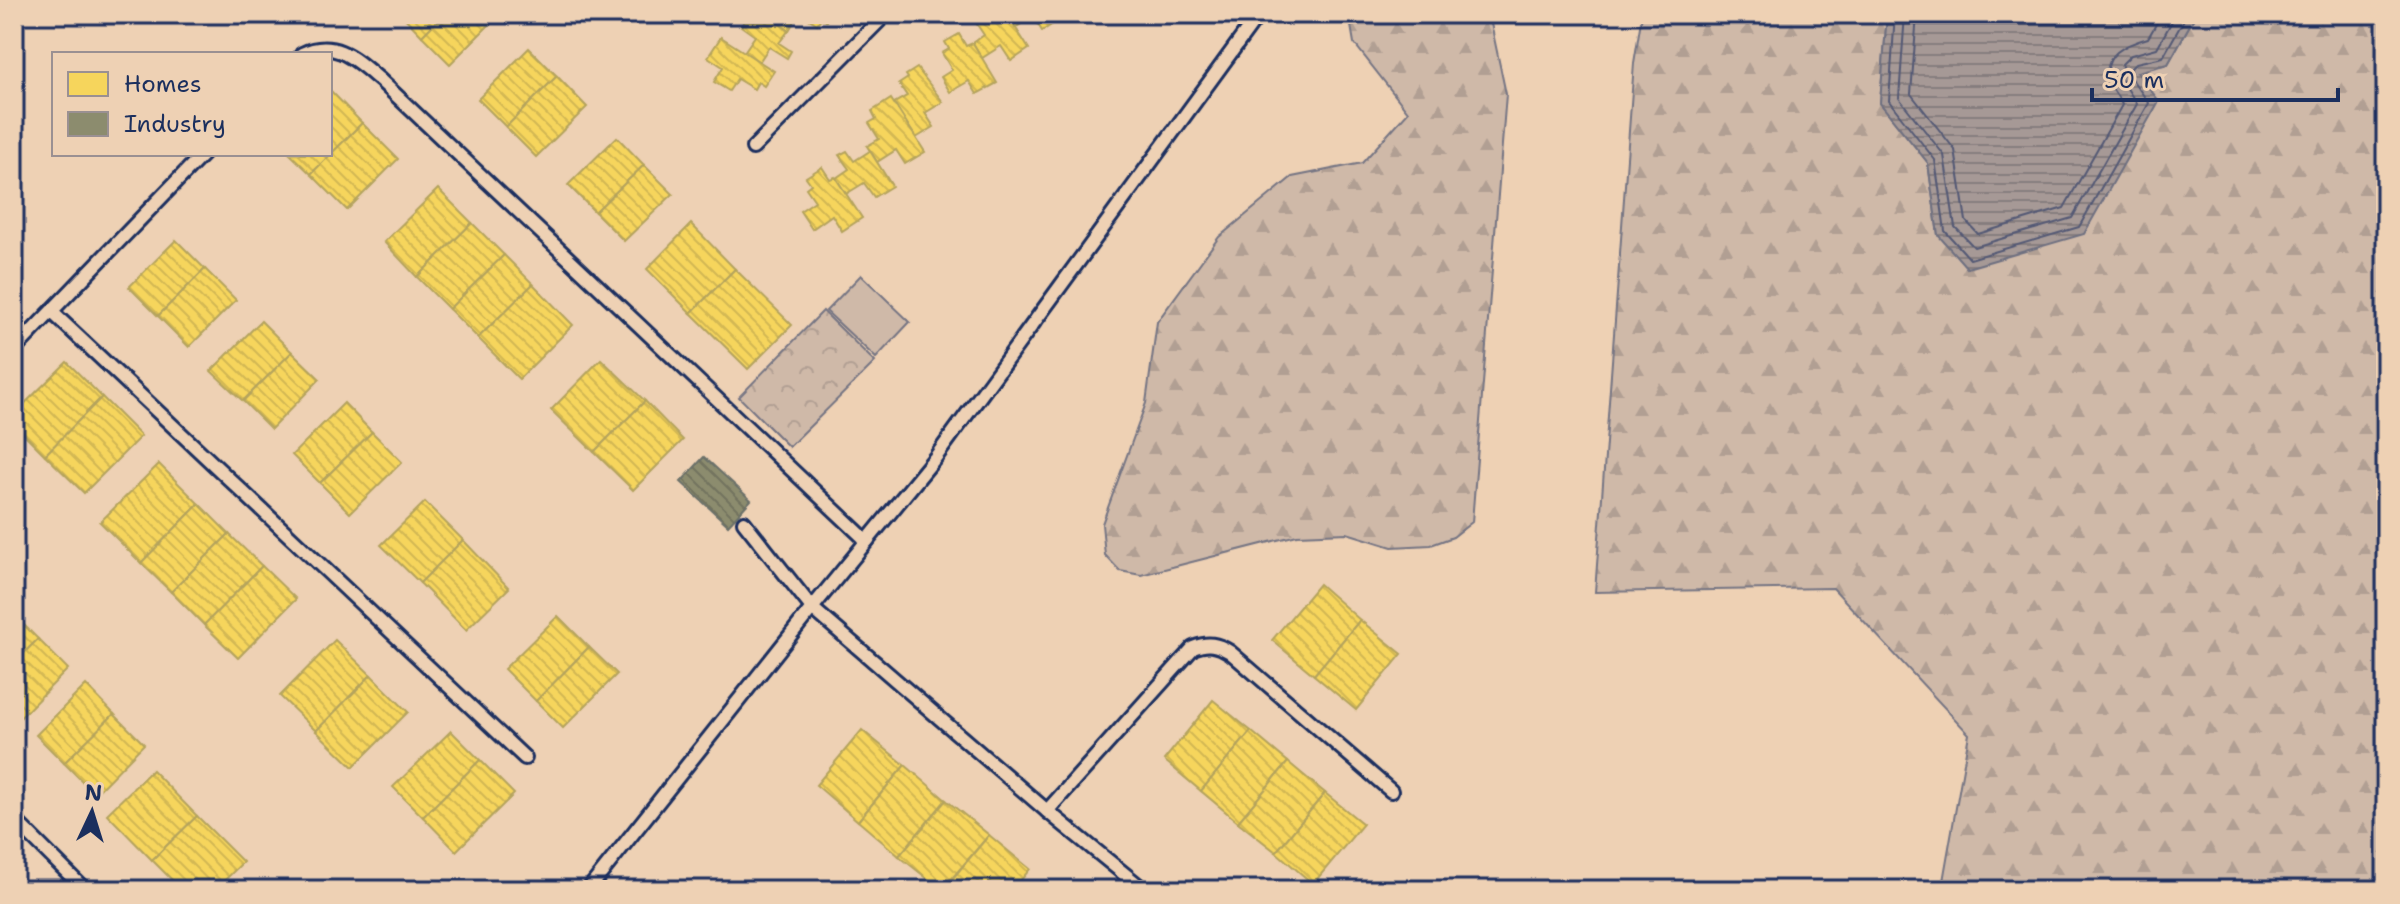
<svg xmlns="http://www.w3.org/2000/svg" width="2400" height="904" viewBox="0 0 2400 904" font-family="'Shantell Sans',sans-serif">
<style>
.green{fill:#cfb9a8;stroke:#757483;stroke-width:2}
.forest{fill:url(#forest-firs);stroke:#757483;stroke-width:2}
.park{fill:url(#park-crowns);stroke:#757483;stroke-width:2}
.water{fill:url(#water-rules);stroke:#6e6f80;stroke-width:2}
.homes{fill:url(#homes-back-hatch);stroke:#b4a35d;stroke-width:2}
.industry{fill:url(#industry-back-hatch);stroke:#6a7069;stroke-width:2}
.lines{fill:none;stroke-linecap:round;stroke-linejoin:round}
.shore{stroke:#535974;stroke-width:2}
.service-casing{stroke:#1b2f5e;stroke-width:18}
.service{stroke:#eed1b4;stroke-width:12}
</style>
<defs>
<pattern id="forest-firs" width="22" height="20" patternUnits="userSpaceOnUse" patternTransform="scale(2)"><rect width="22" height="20" fill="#cfb9a8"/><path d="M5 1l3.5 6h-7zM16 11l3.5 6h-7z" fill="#b19f93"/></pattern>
<pattern id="park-crowns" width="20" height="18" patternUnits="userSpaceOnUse" patternTransform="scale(2)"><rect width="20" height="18" fill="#cfb9a8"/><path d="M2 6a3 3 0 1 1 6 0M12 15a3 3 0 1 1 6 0" fill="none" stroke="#b19f93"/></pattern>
<pattern id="water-rules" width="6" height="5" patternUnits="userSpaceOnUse" patternTransform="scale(2)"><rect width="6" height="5" fill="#a69996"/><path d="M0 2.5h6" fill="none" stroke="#867d7e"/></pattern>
<pattern id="homes-back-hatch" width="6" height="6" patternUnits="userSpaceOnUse" patternTransform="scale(2)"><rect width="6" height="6" fill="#f6d55c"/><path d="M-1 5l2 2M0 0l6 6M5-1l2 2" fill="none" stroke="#d2b752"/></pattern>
<pattern id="industry-back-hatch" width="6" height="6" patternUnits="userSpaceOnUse" patternTransform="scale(2)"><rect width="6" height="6" fill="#8c8c6e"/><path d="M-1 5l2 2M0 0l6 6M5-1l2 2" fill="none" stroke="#72735e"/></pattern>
</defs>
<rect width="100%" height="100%" fill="#eed1b4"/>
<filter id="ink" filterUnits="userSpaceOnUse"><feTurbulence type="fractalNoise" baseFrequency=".0125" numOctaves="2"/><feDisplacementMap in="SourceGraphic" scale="16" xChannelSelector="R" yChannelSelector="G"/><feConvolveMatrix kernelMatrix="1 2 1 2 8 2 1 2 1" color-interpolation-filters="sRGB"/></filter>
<g filter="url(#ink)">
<path class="green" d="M861,275L910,322L876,358L826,311Z"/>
<g class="forest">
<path d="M1349,14H1489L1506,94L1472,522L1453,537L1431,545L1392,547L1347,533L1297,535L1141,575L1120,571L1105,555L1102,524L1146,403L1157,322L1219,237L1292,177L1362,163L1408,112L1354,43Z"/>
<path d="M1642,14H1887L1880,103L1928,163L1938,235L2136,71L2168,64L2196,14H2386V128L2380,130L2386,140V890H1937L1942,887L1969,734L1833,588L1595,592L1634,63Z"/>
</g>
<path class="park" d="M823,311L875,362L789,447L739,397Z"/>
<path class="water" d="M1887,14H2196L2168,64L2137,72L2159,101L2084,234L1967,268L1938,235L1928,163L1880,103Z"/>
<g class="homes">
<path d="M401,14H444L422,36Z"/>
<path d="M444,14H495L497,17L450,64L422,36Z"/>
<path d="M749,14H765L789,30L779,43L791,51L787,58L769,47L759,62L744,52L755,36L741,26Z"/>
<path d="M778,14H799L789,30L774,20Z"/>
<path d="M801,14H830L826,21L821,18L817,24Z"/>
<path d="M981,14H1007L1029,49L1011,61L1001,46L982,58L973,43L984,35L974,20Z"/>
<path d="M1007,14H1059L1062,18L1042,31L1033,16L1015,28Z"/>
<path d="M959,34L966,46L973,43L997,83L977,94L969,81L950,92L941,77L952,70L942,53L949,49L945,42Z"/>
<path d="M721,37L774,71L764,86L758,82L754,89L737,79L729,91L714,82L723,67L708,57Z"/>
<path d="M529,48L557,76L506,127L478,99Z"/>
<path d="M917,68L943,102L925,113L934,127L916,138L894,103L907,96L899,84L908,78L906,75Z"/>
<path d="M557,76L587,107L536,157L506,127Z"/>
<path d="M330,90L362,123L311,174L290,154H330Z"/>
<path d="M891,99L925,152L905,164L896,150L877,162L867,146L879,139L869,123L876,119L872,111Z"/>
<path d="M362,123L398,159L347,210L311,174Z"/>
<path d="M617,137L644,165L595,212L568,185Z"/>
<path d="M847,151L854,161L870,151L892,186L874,197L864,183L846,194L836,178L849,169L839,155Z"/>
<path d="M644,165L673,194L624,241L595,212Z"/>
<path d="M822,167L830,179L835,177L862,218L842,231L832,215L812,229L800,211L815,201L806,188L811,184L806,177Z"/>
<path d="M438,189L472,223L417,277L384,242Z"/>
<path d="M472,223L504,255L449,309L417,277Z"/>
<path d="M691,224L735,269L691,313L647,269Z"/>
<path d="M176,240L205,269L158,316L129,287Z"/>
<path d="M504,255L533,284L478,338L449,309Z"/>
<path d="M205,269L236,300L189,347L158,316Z"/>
<path d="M735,269L792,325L748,369L691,313Z"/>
<path d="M533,284L573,325L519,379L478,338Z"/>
<path d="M261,321L292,352L243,401L211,371Z"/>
<path d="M292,352L320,379L271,429L243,401Z"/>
<path d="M601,359L645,401L594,452L551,410Z"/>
<path d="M67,362L102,397L45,455L14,424V414Z"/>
<path d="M102,397L141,436L84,493L45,455Z"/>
<path d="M645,401L683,440L633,490L594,452Z"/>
<path d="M344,403L372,432L320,483L292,455Z"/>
<path d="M372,432L402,462L350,513L320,483Z"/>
<path d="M159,464L199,504L141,563L100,522Z"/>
<path d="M425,502L463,540L420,583L381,545Z"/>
<path d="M199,504L229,534L171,592L141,563Z"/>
<path d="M229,534L262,566L204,625L171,592Z"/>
<path d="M463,540L509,588L466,630L420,583Z"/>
<path d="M262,566L296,599L238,658L204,625Z"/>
<path d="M1319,584L1360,620L1314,675L1272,640Z"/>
<path d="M14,615L38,639L14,663Z"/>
<path d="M558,616L589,647L536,701L504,669Z"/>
<path d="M1360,620L1402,654L1356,710L1314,675Z"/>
<path d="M38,639L68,669L17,721L14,718V663Z"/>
<path d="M335,640L371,675L316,731L280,696Z"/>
<path d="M589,647L617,674L563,728L536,701Z"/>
<path d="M371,675L408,712L353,767L316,731Z"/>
<path d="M86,685L114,714L64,763L36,735Z"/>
<path d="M1213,700L1251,731L1201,791L1164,760Z"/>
<path d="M114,714L144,744L95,794L64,763Z"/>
<path d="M862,730L905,765L858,821L816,785Z"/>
<path d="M451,731L480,760L423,817L393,787Z"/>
<path d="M1251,731L1288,762L1238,822L1201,791Z"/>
<path d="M480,760L514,794L456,851L423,817Z"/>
<path d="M1288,762L1325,793L1276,852L1238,822Z"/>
<path d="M905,765L946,800L899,856L858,821Z"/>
<path d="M152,770L197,816L152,860L107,814Z"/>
<path d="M1325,793L1363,824L1313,884L1276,852Z"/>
<path d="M946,800L989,835L942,890L899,856Z"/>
<path d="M197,816L243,862L215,890H182L152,860Z"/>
<path d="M989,835L1030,869L1013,890H943Z"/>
</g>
<path class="industry" d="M704,457L751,500L728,525L681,482Z"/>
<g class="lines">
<g class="shore">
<path d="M1895,14L1889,101L1935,160L1945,231L1970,259L2079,227L2149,103L2131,78V68L2136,63L2163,57L2187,14"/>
<path d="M1905,14L1899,98L1944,155L1955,227L1974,247L2072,218L2137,104L2121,79L2122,64L2131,55L2157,48L2176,14"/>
<path d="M1917,14L1911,94L1955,150L1966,221L1978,234L2064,208L2122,105C2120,98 2113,92 2110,84C2099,54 2127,44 2148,38L2162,14"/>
</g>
<g class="service-casing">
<g id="service">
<path d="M302,54C335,38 356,60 380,80L867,541"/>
<path d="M753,148L886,14"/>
<path d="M52,312L525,758"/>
<path d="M14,350L203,154"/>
<path d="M744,522L812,608L1047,811L1144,890"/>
<path d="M1047,811L1193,648C1208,642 1217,644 1230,652L1391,791"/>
<path d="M14,819L85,890"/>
<path d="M588,890L812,608L935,458L1259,14"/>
</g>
</g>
<use href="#service" class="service"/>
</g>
</g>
<rect width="2400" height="904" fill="none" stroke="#eed1b4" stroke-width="48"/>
<rect x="24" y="24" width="2352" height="856" fill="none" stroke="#1b2f5e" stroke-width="3" filter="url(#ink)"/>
<rect x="52" y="52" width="280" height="104" fill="#eed1b4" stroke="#9a9092" stroke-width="2"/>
<rect x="68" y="72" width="40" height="24" fill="#f6d55c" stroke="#9a9092" stroke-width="2"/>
<text x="124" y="92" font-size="24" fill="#1b2f5e">Homes</text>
<rect x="68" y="112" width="40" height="24" fill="#8c8c6e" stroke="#9a9092" stroke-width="2"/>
<text x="124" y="132" font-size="24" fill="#1b2f5e">Industry</text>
<g transform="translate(92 812) rotate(4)" stroke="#eed1b4" stroke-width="6" paint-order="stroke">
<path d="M0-6L14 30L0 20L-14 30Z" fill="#1b2f5e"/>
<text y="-12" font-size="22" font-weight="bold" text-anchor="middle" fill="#1b2f5e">N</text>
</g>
<path d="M2092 88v12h246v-12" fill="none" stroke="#1b2f5e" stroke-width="4"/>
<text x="2104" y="88" font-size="24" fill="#1b2f5e" stroke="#eed1b4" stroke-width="6" paint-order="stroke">50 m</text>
</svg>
